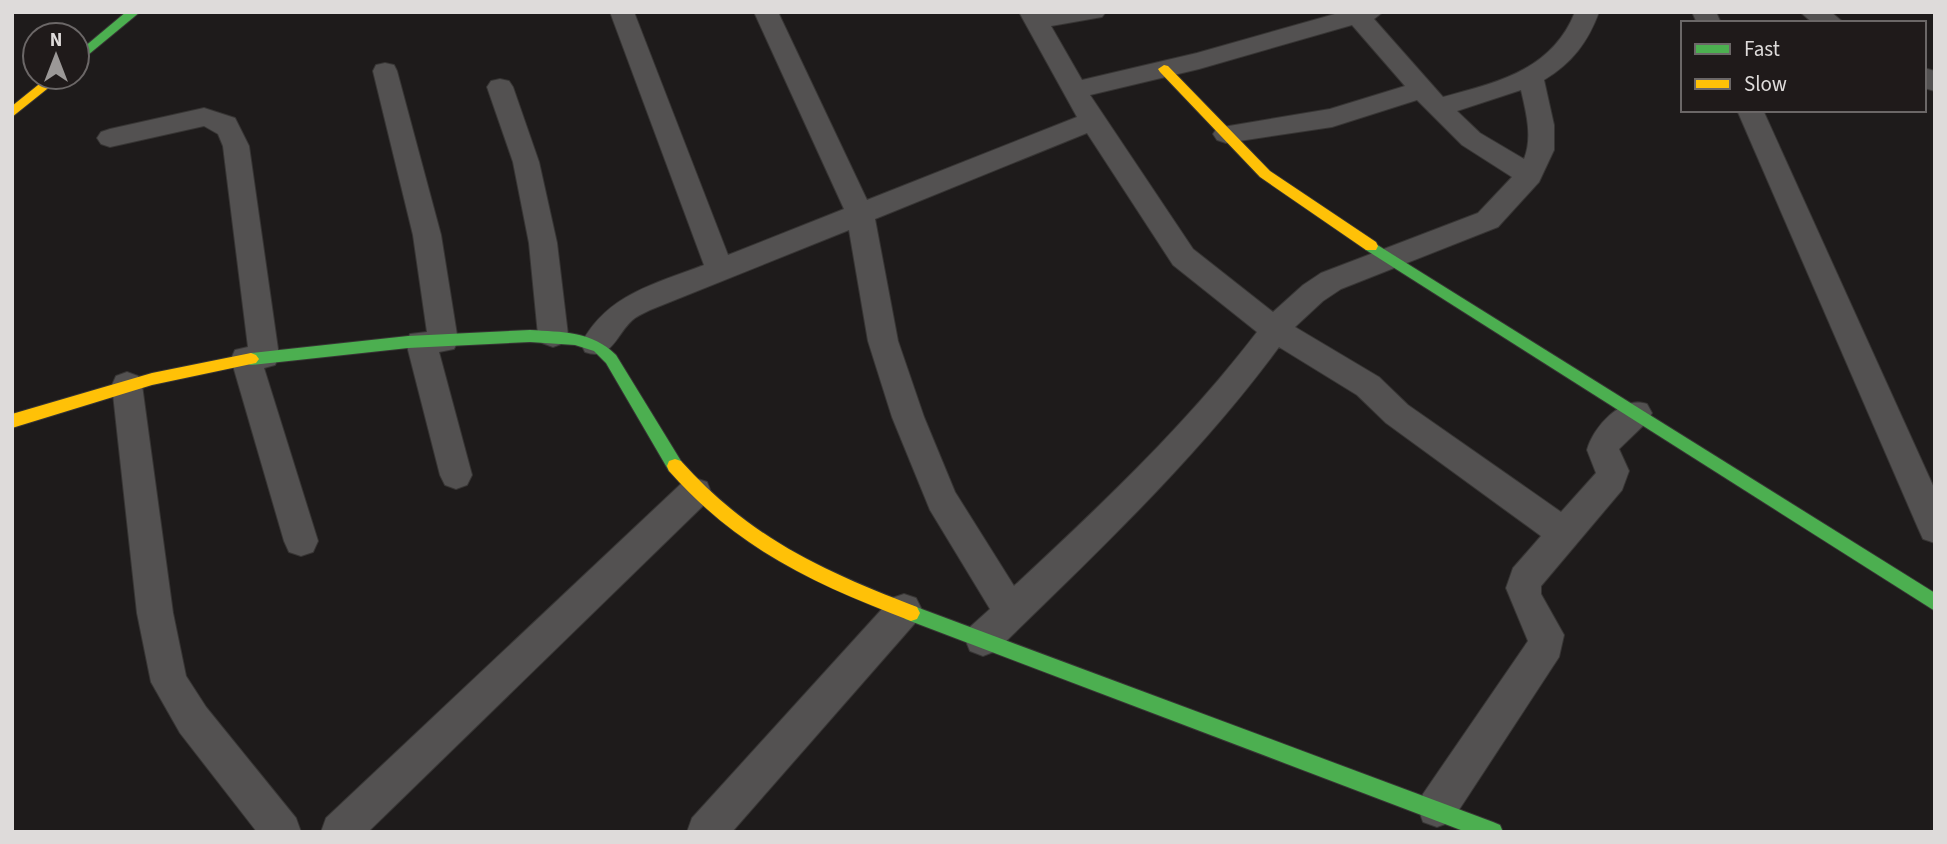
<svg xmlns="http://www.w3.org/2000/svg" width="1947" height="844" viewBox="0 0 1947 844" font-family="'Source Sans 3',sans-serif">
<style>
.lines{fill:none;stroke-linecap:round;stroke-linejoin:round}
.street-casing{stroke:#373534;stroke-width:2}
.fast-casing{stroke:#373534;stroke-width:2}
.slow-casing{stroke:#373534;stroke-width:2}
.street{fill:#535151;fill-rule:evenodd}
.fast{fill:#4caf50;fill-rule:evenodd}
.slow{fill:#ffc107;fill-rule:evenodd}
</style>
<rect width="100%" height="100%" fill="#1e1b1b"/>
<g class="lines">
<g class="street-casing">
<g id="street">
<path d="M610,12H634L728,255L844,209L754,12H778L867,200L1077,117L1019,12H1106L1102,17L1051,26L1082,80L1197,53L1342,12H1383L1374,19L1443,97C1498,82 1552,70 1575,12H1599C1588,42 1572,63 1544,80L1554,125V150L1539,182L1498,227L1341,289L1323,301L1295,327L1379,377L1408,405L1561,512L1596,473L1587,450C1593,427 1622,395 1647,404L1652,413L1647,422L1619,449L1629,471L1622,490L1541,586V594L1564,635L1559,657L1451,822L1437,827L1423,822L1418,808L1423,794L1528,641L1506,588L1513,568L1541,536L1386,423L1357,395L1279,347C1196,460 1095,554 996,651L983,656L970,651L965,639L970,627L990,609L930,510L892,417L868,341L849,230L650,310C646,312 639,315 635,318C617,331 613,362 585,352L581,344C607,294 655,284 704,265ZM1352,25L1405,86L1330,109L1217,128L1213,134L1217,140L1226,143L1332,127L1417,100L1462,145L1512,177L1478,213L1321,273L1303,285L1273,312L1193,249L1090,95L1199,69ZM1521,90C1526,112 1533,137 1524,159L1480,133L1457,111ZM1087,133L1173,265L1257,332C1185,426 1100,506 1014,586L955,492L924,417L898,341L875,219Z"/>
<path d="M1692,12H1716L1721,23H1697Z"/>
<path d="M1800,12H1831L1844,23H1813Z"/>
<path d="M385,63L394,65L397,71L441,235L458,341L454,349L439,352L472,475L467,485L456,489L445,485L440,475L406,342L410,334L427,332L413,235L373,71L376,65Z"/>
<path d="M1924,68L1935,71V91L1924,88Z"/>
<path d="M500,79L509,81L513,87L539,162L557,243L568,335L564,343L553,347L542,343L538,335L529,243L513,162L487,87L491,81Z"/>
<path d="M204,108L235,118L249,146L279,356L275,365L264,368L318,541L313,552L301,556L289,552L284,541L231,359L235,350L248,347L223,146L218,134L204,126L110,147L101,144L97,138L101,132L110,129Z"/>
<path d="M1737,110H1763L1935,490V543L1923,539L1918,528Z"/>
<path d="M127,372L138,376L142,385L173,613L186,676L206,707L296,818L301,832H257L180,733L151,682L137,613L112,385L116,376Z"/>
<path d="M695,478L707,482L711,492L707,502L368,832H321L326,818L683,482Z"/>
<path d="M904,594L916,598L922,610L916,622L732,832H687L692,818L892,598Z"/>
</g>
</g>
<g class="fast-casing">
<g id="fast">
<path d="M126,12H140L77,64V53Z"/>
<path d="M1371,241L1935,593V611L1366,250L1364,246L1366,242Z"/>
<path d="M530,330C562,332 592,331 616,355L681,461L683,466L681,471L675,473L669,471L606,363L594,351L575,345L530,342L408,348L251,365L246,363L243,359L246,355L251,353L408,336Z"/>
<path d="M911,605L1493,822L1500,825L1503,832H1466L905,619L902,613L905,607Z"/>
</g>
</g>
<g class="slow-casing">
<g id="slow">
<path d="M1164,65L1168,66L1270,171L1376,242L1378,246L1376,250H1366L1260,177L1160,72L1158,69Z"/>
<path d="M48,77H62L12,117V106Z"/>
<path d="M251,353L256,355L259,359L256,363L152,385L12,428V414L152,373Z"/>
<path d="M675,459L681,461C750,538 823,571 917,607L920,613L917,619L911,621C815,584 739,550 669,471L667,466L669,461Z"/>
</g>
</g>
<use href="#street" class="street"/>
<use href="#fast" class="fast"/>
<use href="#slow" class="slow"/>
</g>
<rect width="1947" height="844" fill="none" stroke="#dedbda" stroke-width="28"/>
<rect x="1681" y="21" width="245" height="91" fill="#1f1a1a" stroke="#6b6767" stroke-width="2"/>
<rect x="1695" y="44" width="35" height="10" fill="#4caf50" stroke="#6b6767" stroke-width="2"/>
<text x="1744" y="56" font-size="21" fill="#dedbda">Fast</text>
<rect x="1695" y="79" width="35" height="10" fill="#ffc107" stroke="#6b6767" stroke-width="2"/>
<text x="1744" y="91" font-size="21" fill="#dedbda">Slow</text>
<g transform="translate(56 56)"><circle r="33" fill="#1f1a1a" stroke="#6b6767" stroke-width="2"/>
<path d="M0-5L12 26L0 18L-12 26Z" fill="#9b9897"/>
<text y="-10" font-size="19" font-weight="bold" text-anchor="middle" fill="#dedbda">N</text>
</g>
</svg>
